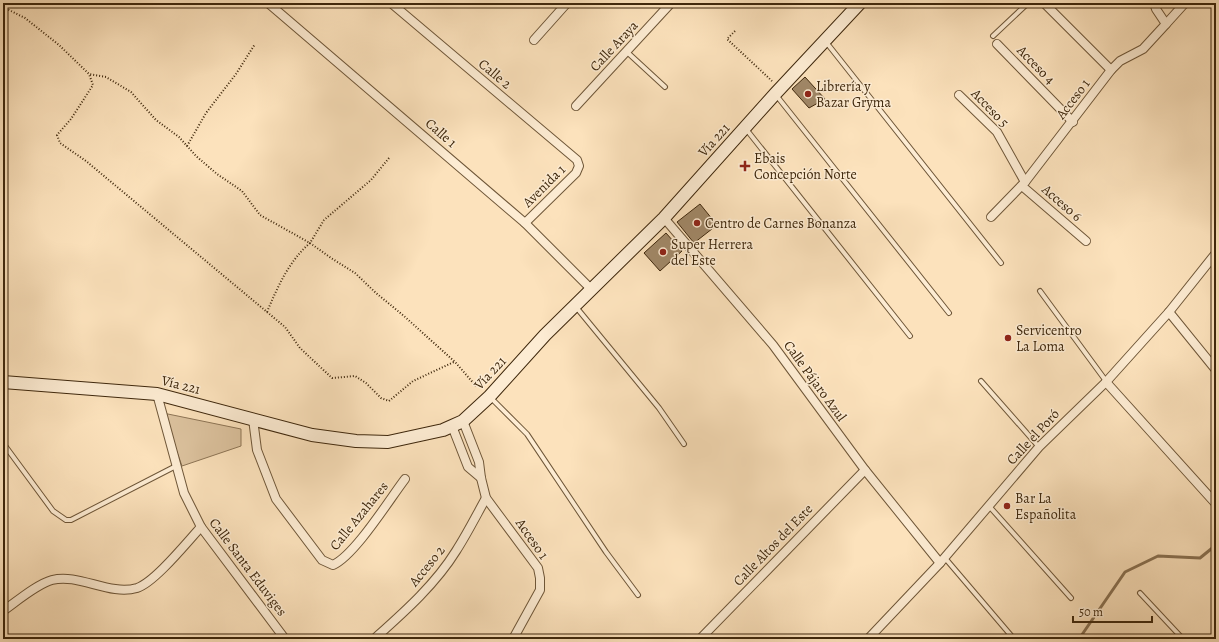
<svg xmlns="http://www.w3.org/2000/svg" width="1219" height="642" viewBox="0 0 1219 642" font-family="Alegreya,serif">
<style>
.green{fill:#dcc29e;stroke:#8d7455}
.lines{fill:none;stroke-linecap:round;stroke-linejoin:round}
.stream{stroke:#897152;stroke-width:3}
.building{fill:#a18868;stroke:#3e270c}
.service-casing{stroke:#6e5638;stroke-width:6}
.minor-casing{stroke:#6e5638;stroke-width:10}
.secondary-casing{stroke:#3e270c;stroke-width:14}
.path{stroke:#3e270c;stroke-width:2;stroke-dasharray:1 2;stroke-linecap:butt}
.service{stroke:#fdecd3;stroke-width:4}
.minor{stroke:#fdecd3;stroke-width:8}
.secondary{stroke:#fdecd3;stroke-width:12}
.poi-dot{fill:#8f2418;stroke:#fdecd3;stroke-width:1.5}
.labels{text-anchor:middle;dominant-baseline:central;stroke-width:3;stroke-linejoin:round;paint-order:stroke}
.street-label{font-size:14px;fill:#3e270c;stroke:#fdecd3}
.poi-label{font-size:14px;fill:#3e270c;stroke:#fdecd3;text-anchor:start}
</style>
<rect width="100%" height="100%" fill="#fce2bc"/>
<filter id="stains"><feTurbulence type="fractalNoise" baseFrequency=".005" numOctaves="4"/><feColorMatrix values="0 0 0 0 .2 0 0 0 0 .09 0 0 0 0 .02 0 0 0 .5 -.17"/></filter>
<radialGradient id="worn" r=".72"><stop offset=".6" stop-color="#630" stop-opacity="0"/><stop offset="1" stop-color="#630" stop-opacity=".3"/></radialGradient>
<path class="green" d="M163,413L241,429V446L182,466Z"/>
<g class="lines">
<path class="stream" d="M1079,639L1125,572L1158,556L1200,558L1216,545"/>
</g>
<g class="building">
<path d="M805,77L825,99L809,108L792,89Z"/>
<path d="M700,204L717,225L694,243L677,222Z"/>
<path d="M666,233L682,251L660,271L644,253Z"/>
</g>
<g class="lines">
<g class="service-casing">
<g id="service">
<path d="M993,36L1028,3"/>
<path d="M826,42L1001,263"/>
<path d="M627,52L665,87"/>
<path d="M776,95L949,313"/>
<path d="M746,129L910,336"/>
<path d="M1040,291L1106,381"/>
<path d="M576,307L659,408L684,444"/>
<path d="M981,381L1039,447"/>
<path d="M491,398L527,434L606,552L638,595"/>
<path d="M3,443L53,511L66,520H71L176,466"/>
<path d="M989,506L1071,598"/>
<path d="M945,558L1014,639"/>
<path d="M1140,593L1183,639"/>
</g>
</g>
<g class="minor-casing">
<g id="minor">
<path d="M268,3L525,223L591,289"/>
<path d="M391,3L577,160L579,166L576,173L525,223"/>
<path d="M1044,3L1111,70"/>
<path d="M1166,24L1185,3"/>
<path d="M534,40L567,3"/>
<path d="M997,44L1073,122"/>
<path d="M959,95L997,132L1025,182"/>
<path d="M576,106L671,3"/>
<path d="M1022,186L1086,241"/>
<path d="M991,217L1025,182L1111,70L1120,61L1143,49L1166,24L1156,9L1154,3"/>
<path d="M664,218L773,345L865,470L940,563"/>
<path d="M1169,312L1216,370"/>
<path d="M1106,382L1216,504"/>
<path d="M157,394L184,493L201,527L285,639"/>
<path d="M253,419L257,450L276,499L322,560L333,565C355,555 389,500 405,479"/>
<path d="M463,421L479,462L481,478L486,498L538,568L540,578V590L513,639"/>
<path d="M452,426L468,467L481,478"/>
<path d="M3,611C16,602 37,584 52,580C79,573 109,596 137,588C155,582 187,542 201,527"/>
<path d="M374,639C403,613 435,585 456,551C467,534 476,516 486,498"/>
<path d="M700,639L865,470"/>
<path d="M868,639L940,563L1039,447L1106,382L1169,312L1216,253"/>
</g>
</g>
<g class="secondary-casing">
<path id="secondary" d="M3,382L157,394L312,435L356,441L388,442L443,430L452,426L463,421L489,397L545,335L664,218L775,94L860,3"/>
</g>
<g class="path">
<path d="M3,5L4,3"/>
<path d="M3,7L25,18L59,45L89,74L106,77L131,92L156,120L179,137L196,156L217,174L242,191L260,215L310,243C289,261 278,286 267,312L86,161L60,143L57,135L71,119L93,85L89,74"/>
<path d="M735,31L727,39L772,81"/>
<path d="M187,146L206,113L236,74L255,44"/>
<path d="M389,158L371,180L324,220L310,243L331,258L355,273L376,293L404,316L455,362L476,386"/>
<path d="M267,312L285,327L300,348L332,378L355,376L366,383L381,398L389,401L413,381L454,362"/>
</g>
<use href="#service" class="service"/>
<use href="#minor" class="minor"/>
<use href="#secondary" class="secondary"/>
</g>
<g class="poi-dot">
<circle cx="808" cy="94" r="4"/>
<path d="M743 160h4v4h4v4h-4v4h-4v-4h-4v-4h4z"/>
<circle cx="697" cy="223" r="4"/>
<circle cx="663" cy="252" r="4"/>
<circle cx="1008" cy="338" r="4"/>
<circle cx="1007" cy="506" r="4"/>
</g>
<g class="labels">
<g class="street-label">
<text transform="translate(614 46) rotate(-47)">Calle Araya</text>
<text transform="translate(1036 65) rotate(46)">Acceso 4</text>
<text transform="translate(495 74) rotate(40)">Calle 2</text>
<text transform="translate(1073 99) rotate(-53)">Acceso 1</text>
<text transform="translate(990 108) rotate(46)">Acceso 5</text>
<text transform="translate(441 133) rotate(41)">Calle 1</text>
<text transform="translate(714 140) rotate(-48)">Vía 221</text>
<text transform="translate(544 186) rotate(-45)">Avenida 1</text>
<text transform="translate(1062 203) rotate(41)">Acceso 6</text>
<text transform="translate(490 373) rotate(-47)">Vía 221</text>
<text transform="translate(815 381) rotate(54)">Calle Pájaro Azul</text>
<text transform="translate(181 385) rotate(14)">Vía 221</text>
<text transform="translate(1033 437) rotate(-47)">Calle el Poró</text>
<text transform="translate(359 516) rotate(-51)">Calle Azahares</text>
<text transform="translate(532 539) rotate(55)">Acceso 1</text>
<text transform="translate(773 545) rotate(-46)">Calle Altos del Este</text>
<text transform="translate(427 566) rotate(-51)">Acceso 2</text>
<text transform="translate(248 567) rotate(53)">Calle Santa Eduviges</text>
</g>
<g class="poi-label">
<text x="816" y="86">Librería y<tspan x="816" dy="16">Bazar Gryma</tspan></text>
<text x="754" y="158">Ebais<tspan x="754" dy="16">Concepción Norte</tspan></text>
<text x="705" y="223">Centro de Carnes Bonanza</text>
<text x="671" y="244">Super Herrera<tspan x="671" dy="16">del Este</tspan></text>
<text x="1016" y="330">Servicentro<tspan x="1016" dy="16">La Loma</tspan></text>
<text x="1015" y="498">Bar La<tspan x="1015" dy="16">Españolita</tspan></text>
</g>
</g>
<rect width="1219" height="642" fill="none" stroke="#fce2bc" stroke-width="16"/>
<rect x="4" y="4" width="1211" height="634" fill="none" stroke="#3e270c" stroke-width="2"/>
<rect x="8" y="8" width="1203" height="626" fill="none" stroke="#3e270c"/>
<path d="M1073 616v6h79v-6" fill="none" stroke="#3e270c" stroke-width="2"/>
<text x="1079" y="616" font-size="12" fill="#3e270c" stroke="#fdecd3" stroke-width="3" paint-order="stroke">50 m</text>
<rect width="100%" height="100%" filter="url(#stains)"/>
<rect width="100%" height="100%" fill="url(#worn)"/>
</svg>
